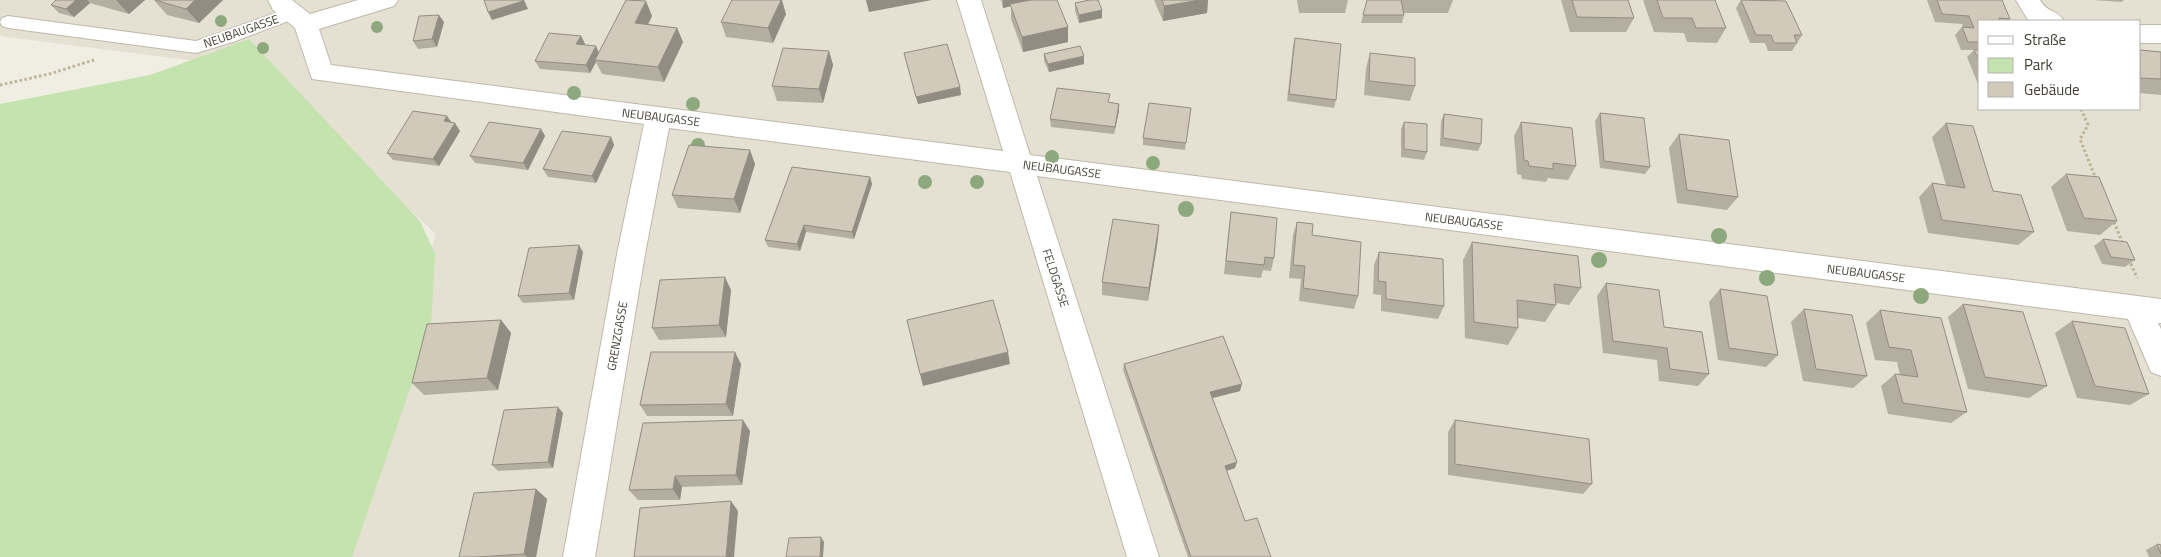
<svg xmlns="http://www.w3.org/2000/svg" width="2161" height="557" viewBox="0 0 2161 557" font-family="'Titillium Web',sans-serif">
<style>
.residential{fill:#e4e0d2;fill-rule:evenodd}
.green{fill:#c5e3ae}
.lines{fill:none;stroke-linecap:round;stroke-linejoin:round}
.service-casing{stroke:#beb9aa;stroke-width:2}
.minor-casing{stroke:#beb9aa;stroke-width:2}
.path{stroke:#bcb399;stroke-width:3;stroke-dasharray:2.5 2.5;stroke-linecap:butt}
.service{fill:#fff;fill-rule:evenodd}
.minor{fill:#fff;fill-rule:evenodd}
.tree{fill:#8ea87e}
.wall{fill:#b4aea0}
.shaded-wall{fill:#928d82}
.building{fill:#d1caba;stroke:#928d82}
.labels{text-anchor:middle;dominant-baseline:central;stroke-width:4;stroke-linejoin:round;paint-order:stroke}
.street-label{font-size:12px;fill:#423e34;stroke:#fff}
</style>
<rect width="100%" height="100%" fill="#f0eee3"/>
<path class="residential" d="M0,0H2161V557H340L436,234L257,69L0,36ZM1980,21H2140V109H1980Z"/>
<path class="green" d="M249,39L420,221L435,253L431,328L352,557H0V104L150,75Z"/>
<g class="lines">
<g class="service-casing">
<path id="service" d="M293,7L299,9L301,13L299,17L233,42L196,53L8,28L2,26L0,22L2,18L8,16L196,41Z"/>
</g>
<g class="minor-casing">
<g id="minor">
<path d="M268,0H292L310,14L358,0H398L394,6L319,29L331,65L1003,151L957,0H981L1030,155L2161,299V323H2158L2161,329V376L2151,372L2128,319L1037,176L1159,557H1127L1010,172L669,128L645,254L595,557H563L617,254L644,124L312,79L295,28L273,10Z"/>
<path d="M2016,0H2040C2047,13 2057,9 2064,21L2028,20Z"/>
<rect x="2140" y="25" width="21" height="18"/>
</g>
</g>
<g class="path">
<path d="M0,85L49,74L94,60"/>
<path d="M2081,109L2088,125L2080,139L2096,179"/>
<path d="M2114,222L2123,244"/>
<path d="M2129,259L2137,278"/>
</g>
<use href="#service" class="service"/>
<use href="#minor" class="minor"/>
</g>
<g class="tree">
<circle cx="221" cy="21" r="6"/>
<circle cx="377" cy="27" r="6"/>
<circle cx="263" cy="48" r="6"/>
<circle cx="574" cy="93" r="7"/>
<circle cx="693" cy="104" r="7"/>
<circle cx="698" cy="145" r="7"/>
<circle cx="1052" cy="157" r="7"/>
<circle cx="1153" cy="163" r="7"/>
<circle cx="925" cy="182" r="7"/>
<circle cx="977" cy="182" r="7"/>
<circle cx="1186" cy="209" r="8"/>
<circle cx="1719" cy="236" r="8"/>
<circle cx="1599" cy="260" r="8"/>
<circle cx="1767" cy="278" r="8"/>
<circle cx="1921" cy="296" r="8"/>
</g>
<g class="wall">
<path d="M56,0H145L129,14L90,3L74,17L59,13L51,5Z"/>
<path d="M154,0H223L199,23L167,15Z"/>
<path d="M1001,0H1057L1068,42L1023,52L1011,19V6L1003,8Z"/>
<path d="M1154,0H1208L1207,13L1163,21Z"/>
<path d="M1297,0H1348L1345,13H1299Z"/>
<path d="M1367,0H1453L1448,13H1404V15L1402,23H1361Z"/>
<path d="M1561,0H1628L1634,18L1626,32H1570Z"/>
<path d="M1643,0H1715L1726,28L1717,43L1687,42L1684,33L1654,32Z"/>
<path d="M1741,0L1802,35L1792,51H1768L1765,43H1750L1736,8Z"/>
<path d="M1927,0H2002L2010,19L2008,21H1980V89L1967,57L1974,50H1961L1955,35L1962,27H1963L1962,24L1935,22Z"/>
<path d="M2093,0H2124L2122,2Z"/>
<path d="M1075,3L1102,18L1079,23L1075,11Z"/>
<path d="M786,14L773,43L726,37L721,22Z"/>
<path d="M652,16L648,24L677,28L683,42L664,82L602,74L596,62L590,73L540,69L535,61L581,36L585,44L584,45L596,46L599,52Z"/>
<path d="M444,22L437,47L418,49L413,41Z"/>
<path d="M1295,38L1336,100L1334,108L1287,101L1293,46Z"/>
<path d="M2140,50L2161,52V95L2140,93Z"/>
<path d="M829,51L833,65L823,103L777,101L772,86Z"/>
<path d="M904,53L960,87L961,95L918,104Z"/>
<path d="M1370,53L1415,86L1410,101L1364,95L1366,68Z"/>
<path d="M1044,54L1084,64L1049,72L1044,61Z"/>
<path d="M1109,102L1119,111L1114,134L1051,127L1050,119Z"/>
<path d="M1191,108L1185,150L1143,145V138Z"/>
<path d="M1600,113L1650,167L1645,174L1600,168L1595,121Z"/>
<path d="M1444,114L1481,144L1478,151L1440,146L1441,121Z"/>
<path d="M1404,122L1427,152L1424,160L1401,157V129Z"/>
<path d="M1521,122L1576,166L1568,180L1548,178L1546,182L1522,179L1521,175L1517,174L1514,136Z"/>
<path d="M452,123L460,131L439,166L393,160L387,153Z"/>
<path d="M1946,123L1993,191L2034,232L2018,245L1928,233L1919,197L1932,183L1946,185L1932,137Z"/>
<path d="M541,129L545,136L528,170L475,163L470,156Z"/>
<path d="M1679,134L1738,197L1727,210L1677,203L1669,148Z"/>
<path d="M611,137L614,145L596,183L548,177L543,169Z"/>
<path d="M755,164L740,213L678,208L672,195Z"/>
<path d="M2066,174L2117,221L2100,235L2067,231L2051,187Z"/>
<path d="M870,177L872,184L854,239L806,232L800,251L768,247L765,240Z"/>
<path d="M1231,212L1274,258L1271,271L1263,270L1261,278L1224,274L1229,226Z"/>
<path d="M1297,222L1312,235L1358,296L1354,309L1299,301L1301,279L1289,278L1293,235Z"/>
<path d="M1158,239L1148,301L1102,295V282Z"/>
<path d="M2103,239L2135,260L2125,267L2102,264L2094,246Z"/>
<path d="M1472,242L1581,288L1569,305L1556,303V305L1545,322L1518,318V328L1508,345L1465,338L1463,260Z"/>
<path d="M583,252L574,300L523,303L518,296Z"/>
<path d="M1379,252L1444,306L1438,319L1381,311V295L1373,294L1374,265Z"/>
<path d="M1606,283L1664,327L1709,374L1698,386L1659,381L1657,360L1603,353L1597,296Z"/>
<path d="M1720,289L1778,355L1766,367L1718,360L1709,302Z"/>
<path d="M731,290L726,337L659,340L652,328Z"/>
<path d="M1963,304L2047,386L2029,398L1968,389L1948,317Z"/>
<path d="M1804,309L1867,376L1853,388L1803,381L1791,322Z"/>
<path d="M1880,310L1967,412L1951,423L1888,414L1881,386L1895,374L1900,375L1897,362L1875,360L1866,323Z"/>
<path d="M501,320L511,333L498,390L424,395L412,383Z"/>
<path d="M2072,321L2149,394L2130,405L2077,398L2055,333Z"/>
<path d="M741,364L733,416H647L640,405Z"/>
<path d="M1124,364L1240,391L1212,398L1235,468L1226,471L1245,521L1271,557H1188L1123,370Z"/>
<path d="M563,413L553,468L498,471L492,465Z"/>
<path d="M1455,420L1592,484L1583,494L1448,475V432Z"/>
<path d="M750,431L742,485L682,487L680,500H638L629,490Z"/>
<path d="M536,489L547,499L536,557H459Z"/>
<path d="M2157,544L2161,545V557H2149L2146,550Z"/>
</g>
<g class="shaded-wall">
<path d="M76,0H87L90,3L74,17L66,9Z"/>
<path d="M116,0H145L129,14Z"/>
<path d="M195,0H223L199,23L186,9Z"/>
<path d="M523,0H524L528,9L492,20L488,12Z"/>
<path d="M781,0H782L786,14L773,43L768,28Z"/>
<path d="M866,0H932L869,12Z"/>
<path d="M1003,0H1045L1010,4L1011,6L1003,8Z"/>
<path d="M1200,0H1208L1207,13L1163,21L1164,6Z"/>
<path d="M646,1L652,16L642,37L635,23Z"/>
<path d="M1102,10V18L1079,23V15Z"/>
<path d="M439,15L444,22L437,47L432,39Z"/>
<path d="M1068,27V42L1023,52L1022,37Z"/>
<path d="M677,28L683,42L664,82L658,67Z"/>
<path d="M581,36L585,44L580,52L576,44Z"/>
<path d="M596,46L599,54L595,60L596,62L590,73L586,65Z"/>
<path d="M829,51L833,65L823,103L819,89Z"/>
<path d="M1084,56V64L1049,72L1048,64Z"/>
<path d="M960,87L961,95L918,104L916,97Z"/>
<path d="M1119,104V111L1114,134L1115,127Z"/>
<path d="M447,116L452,123L444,121Z"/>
<path d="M455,123L460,131L439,166L433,159Z"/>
<path d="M541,129L545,136L528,170L523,163Z"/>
<path d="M611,137L614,145L596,183L592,176Z"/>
<path d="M750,150L755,164L740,213L734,199Z"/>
<path d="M870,177L872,184L854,239L852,232Z"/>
<path d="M804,225L806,232L800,251L797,244Z"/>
<path d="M1159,225L1158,239L1148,301L1149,288Z"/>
<path d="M579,245L583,252L574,300L569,293Z"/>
<path d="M725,277L731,290L726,337L719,325Z"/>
<path d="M501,320L511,333L498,390L487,378Z"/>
<path d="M735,352L741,364L733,416L726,404Z"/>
<path d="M1008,352L1010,364L923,386L920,374Z"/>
<path d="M1242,384L1240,391L1209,399L1210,392Z"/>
<path d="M558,407L563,413L553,468L548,462Z"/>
<path d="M743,420L750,431L742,485L736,475Z"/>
<path d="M1237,462L1235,468L1223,472L1225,466Z"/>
<path d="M675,476L682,487L680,500L673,489Z"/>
<path d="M536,489L547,499L536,557H527L524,554Z"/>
<path d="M731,501L738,511L734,557H726Z"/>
<path d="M821,537L824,542L823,557H820Z"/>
</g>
<g class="building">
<path d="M56,0H76L66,9L51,5Z"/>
<path d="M155,0H195L186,9Z"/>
<path d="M484,0H523V1L488,12Z"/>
<path d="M626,0L646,1L635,23L677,28L658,67L595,60Z"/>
<path d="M732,0H781L768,28L721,22Z"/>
<path d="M1031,0H1057L1068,27L1022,37L1010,4Z"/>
<path d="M1090,0H1098L1102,10L1079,15L1075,3Z"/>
<path d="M1162,0H1200L1164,6Z"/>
<path d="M1367,0H1401L1404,15H1363Z"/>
<path d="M1572,0H1628L1634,18L1577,17Z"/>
<path d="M1657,0H1715L1726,28H1696L1692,18H1663Z"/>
<path d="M1741,0L1786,1L1802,35H1794L1797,43H1774L1771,35H1756Z"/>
<path d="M1937,0H2002L2010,19L1999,18L2000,21H1980V42H1968L1962,27L1974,28L1969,16L1942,14Z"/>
<path d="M439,15L432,39L413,41L419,16Z"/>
<path d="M549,33L581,36L576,44L596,46L586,65L535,61Z"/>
<path d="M1295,38L1341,44L1336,100L1289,94Z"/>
<path d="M947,44L960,87L916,97L904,53Z"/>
<path d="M1080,46L1084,56L1048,64L1044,54Z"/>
<path d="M783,48L829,51L819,89L772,86Z"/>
<path d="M1974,50H1980V63Z"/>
<path d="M2140,50L2161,52V79L2140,78Z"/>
<path d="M1370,53L1415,58V86L1369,81Z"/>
<path d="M1057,88L1110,94L1108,102L1119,104L1115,127L1050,119Z"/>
<path d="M1149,103L1191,108L1186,143L1143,138Z"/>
<path d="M413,111L447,116L444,121L455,123L433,159L387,153Z"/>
<path d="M1600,113L1644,118L1650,167L1604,161Z"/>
<path d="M1444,114L1482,119L1481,144L1443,138Z"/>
<path d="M489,122L541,129L523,163L470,156Z"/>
<path d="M1404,122L1427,124V152L1404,149Z"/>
<path d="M1521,122L1572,128L1576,166L1553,163V169L1529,166L1528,161L1524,160Z"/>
<path d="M1946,123L1973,126L1993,191L2021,195L2034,232L1942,220L1932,183L1965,188Z"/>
<path d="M562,131L611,137L592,176L543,169Z"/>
<path d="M1679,134L1729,140L1738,197L1687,190Z"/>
<path d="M689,145L750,150L734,199L672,195Z"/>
<path d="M792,167L870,177L852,232L804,225L797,244L765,240Z"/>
<path d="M2066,174L2099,177L2117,221L2084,218Z"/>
<path d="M1231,212L1277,218L1274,258L1265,257L1264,265L1226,261Z"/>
<path d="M1113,219L1159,225L1149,288L1102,282Z"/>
<path d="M1297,222L1313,224L1312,235L1361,242L1358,296L1303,288L1305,266L1293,265Z"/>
<path d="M2103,239L2127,242L2135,260L2111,257Z"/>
<path d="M1472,242L1578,256L1581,288L1554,284L1556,305L1517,300L1518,328L1474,322Z"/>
<path d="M579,245L569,293L518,296L529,248Z"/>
<path d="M1379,252L1443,259L1444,306L1386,299V282L1378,281Z"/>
<path d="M725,277L719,325L652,328L660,280Z"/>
<path d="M1606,283L1659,290L1664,327L1702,332L1709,374L1670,369L1667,348L1613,341Z"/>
<path d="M1720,289L1767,296L1778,355L1729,348Z"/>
<path d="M993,300L1008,352L920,374L907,320Z"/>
<path d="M1963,304L2023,312L2047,386L1985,377Z"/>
<path d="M1804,309L1852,315L1867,376L1816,369Z"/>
<path d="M1880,310L1941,318L1967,412L1903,403L1895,374L1918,377L1911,350L1889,347Z"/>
<path d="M501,320L487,378L412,383L427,324Z"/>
<path d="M2072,321L2125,328L2149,394L2095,386Z"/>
<path d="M1223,336L1242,384L1210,392L1237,462L1225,466L1245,521L1257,518L1271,557H1191L1124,364Z"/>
<path d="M651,352H735L726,404L640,405Z"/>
<path d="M558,407L548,462L492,465L504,410Z"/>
<path d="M743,420L736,475L675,476L673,489L629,490L643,423Z"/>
<path d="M1455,420L1589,439L1592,484L1455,464Z"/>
<path d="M536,489L524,554L477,557H459L474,493Z"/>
<path d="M731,501L726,557H634L640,508Z"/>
<path d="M821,537L820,557H786L789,538Z"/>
<path d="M2157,544L2161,545V554Z"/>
</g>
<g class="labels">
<g class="street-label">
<text transform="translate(241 31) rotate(-19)">NEUBAUGASSE</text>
<text transform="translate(661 117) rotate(7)">NEUBAUGASSE</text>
<text transform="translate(1062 169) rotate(7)">NEUBAUGASSE</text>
<text transform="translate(1464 221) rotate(7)">NEUBAUGASSE</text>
<text transform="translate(1866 273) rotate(7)">NEUBAUGASSE</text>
<text transform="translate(1056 278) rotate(72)">FELDGASSE</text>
<text transform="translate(617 336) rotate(-80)">GRENZGASSE</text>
</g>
</g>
<rect x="1978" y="20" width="162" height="90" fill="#ffffff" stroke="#b3b2ae"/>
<rect x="1988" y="36" width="25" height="8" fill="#ffffff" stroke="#b3b2ae"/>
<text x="2024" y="45" font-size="15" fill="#423e34">Straße</text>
<rect x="1988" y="58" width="25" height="15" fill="#c5e3ae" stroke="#b3b2ae"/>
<text x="2024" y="70" font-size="15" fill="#423e34">Park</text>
<rect x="1988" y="82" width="25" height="15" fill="#d1caba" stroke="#b3b2ae"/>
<text x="2024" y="95" font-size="15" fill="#423e34">Gebäude</text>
</svg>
